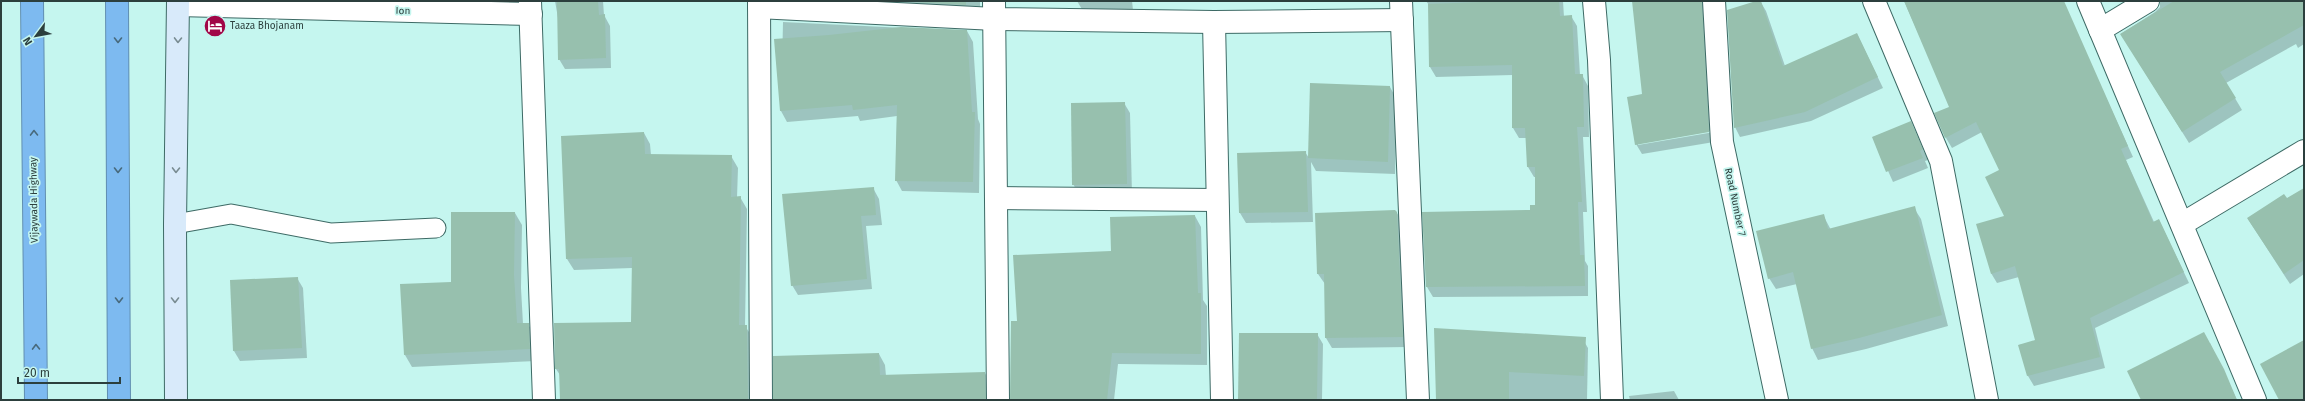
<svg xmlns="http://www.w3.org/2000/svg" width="2305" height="401" viewBox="0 0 2305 401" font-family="'Fira Sans',sans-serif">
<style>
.shadow{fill:#0003}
.building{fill:#97c0ae}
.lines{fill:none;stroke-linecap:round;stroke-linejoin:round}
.lane-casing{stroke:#3d6a65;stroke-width:21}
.street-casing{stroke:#3d6a65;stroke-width:24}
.secondary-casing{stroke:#3d6a65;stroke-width:24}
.highway-casing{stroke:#618fb1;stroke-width:24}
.lane{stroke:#fff;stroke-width:19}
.street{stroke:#fff;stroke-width:22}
.secondary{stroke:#d8eafa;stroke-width:22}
.highway{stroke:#7dbaf0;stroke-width:22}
.oneway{stroke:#486a7c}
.oneway2{stroke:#798c92}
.labels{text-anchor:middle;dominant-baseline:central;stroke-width:3.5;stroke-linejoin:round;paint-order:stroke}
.street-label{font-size:10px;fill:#2c3f3d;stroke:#c5f6ef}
.poi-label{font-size:10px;fill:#2c3f3d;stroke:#c5f6ef;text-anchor:start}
</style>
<rect width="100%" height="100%" fill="#c5f6ef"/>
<g class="shadow">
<path d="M555,1H603L604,15L610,26L611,68L565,69L559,59L558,18Z"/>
<path d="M786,1H980V13Z"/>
<path d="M1077,1H1132L1133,10L1083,11Z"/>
<path d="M1426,1H1563L1564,17L1571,16L1577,26L1580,75H1582L1588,86L1589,137H1583L1587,212H1583L1585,261L1588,266V296L1433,297L1427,287L1531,211L1536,206V177H1534L1528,167L1527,138H1519L1513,128V75L1436,77L1430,67L1429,5Z"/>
<path d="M1633,1H1712L1713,130L1638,143V145L1714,132V142L1642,154L1636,144L1643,95Z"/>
<path d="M1760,1L1766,11L1785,66L1857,34L1883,88L1811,121L1740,137L1735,127Z"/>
<path d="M1904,1H2062L2133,157L2126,160L2154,222L2159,220L2189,283L2095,328L2105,368L2034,386L2028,376L2019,345L2037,341L2019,277L1997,283L1991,273L2005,217L2001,170L1982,132L1952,148L1946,138L1951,107Z"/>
<path d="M2160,1H2304V44L2298,48L2296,44L2226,83L2242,110L2189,143L2121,34L2155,12L2160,7Z"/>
<path d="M783,22L967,31L973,42L978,119L980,124L979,193L902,191L896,180L897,116L860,121L858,116L787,122L781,111Z"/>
<path d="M1311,84L1390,87L1397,100L1395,174L1316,171L1311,162L1313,222L1246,223L1240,213L1305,152L1309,158Z"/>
<path d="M1124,103L1130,113L1132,194H1079L1073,184Z"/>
<path d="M1910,123L1928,160L1925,161L1928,168L1893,182L1873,137Z"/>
<path d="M644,133L650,144L651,155L731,156L738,168L737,198L740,197L747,209L745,326L753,338L754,400H561L560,375L556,369L632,323V268L574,270L567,259Z"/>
<path d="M873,188L879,199L882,225L866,226L872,289L798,295L792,285Z"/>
<path d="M2304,190V274L2290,284L2248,219Z"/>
<path d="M1914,208L1921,219L1948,326L1866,349L1818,360L1812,348L1797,284L1776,289L1769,278L1823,215L1831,230Z"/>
<path d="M515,213L522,225L521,288L523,324H528L535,336L536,361L412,367L405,355L452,283Z"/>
<path d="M1397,213L1403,223L1408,347L1332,348L1326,338L1325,284L1318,274Z"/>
<path d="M1195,216L1201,227L1203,300L1207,306V365L1118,364L1114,400H1012L1018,322L1112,252Z"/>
<path d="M297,278L303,288L307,358L240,361L234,351Z"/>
<path d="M1317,334L1323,344L1322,399L1392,400H1239Z"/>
<path d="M1582,338L1588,348L1587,400H1437Z"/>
<path d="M2210,343L2237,400H2142Z"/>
<path d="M879,354L885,365L886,376L985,373L991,385L992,400H774Z"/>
<path d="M1674,391L1679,400H1630L1629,396Z"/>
</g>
<g class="building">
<path d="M557,1H598L599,15L605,14L606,58L558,60Z"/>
<path d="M914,1H966V5L914,2Z"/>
<path d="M1509,1H1559L1560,16L1572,15L1575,74H1583L1584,127H1577L1582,202H1578L1580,255H1584L1585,286L1426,287L1422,212L1530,210V205H1535V167H1527L1525,128H1512V65L1429,67L1428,4Z"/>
<path d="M1632,1H1702L1709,132L1635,145L1627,97L1642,94Z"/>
<path d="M1756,1H1761L1783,66L1857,33L1878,77L1805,112L1734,128L1727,10Z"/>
<path d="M1904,1H2064L2128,146L2121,149L2153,222L2159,219L2184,272L2090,318L2100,357L2027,376L2018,345L2035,340L2015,266L1991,274L1976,224L2004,216L1985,177L1999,170L1976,122L1945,138L1934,113L1949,107Z"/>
<path d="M2174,1H2304V25L2220,72L2236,98L2182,132L2120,34Z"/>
<path d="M901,27L967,30L972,112H975L973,182L895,181L897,105L853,110L852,105L780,111L774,39L829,35Z"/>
<path d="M1310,83L1390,86L1388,162L1308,158Z"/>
<path d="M1125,102L1127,184L1072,185L1071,103Z"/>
<path d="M1911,121L1923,149L1920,151L1923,158L1886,172L1872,137Z"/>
<path d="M644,132L645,154L732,155L731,197L741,196L739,325H747L748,400H560L559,369H555L554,323L631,322L632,257L566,259L561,136Z"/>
<path d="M1306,151L1308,212L1239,213L1237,153Z"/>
<path d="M874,187L876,215L861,216L867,279L791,286L782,194Z"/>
<path d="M2304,188V260L2284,274L2247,218L2284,194L2287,198Z"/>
<path d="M1915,206L1942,315L1859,338L1811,349L1793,272L1768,279L1756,231L1824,214L1828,229Z"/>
<path d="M1395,210L1397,212L1403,337L1325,338L1324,274H1317L1315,213Z"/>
<path d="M451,212H515L514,275L517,323H529L530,349L404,355L400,284L451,282Z"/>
<path d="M1195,215L1198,293H1201V354L1112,353L1107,400H1010L1011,321H1017L1013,255L1111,251L1110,217Z"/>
<path d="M298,277L302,348L233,351L230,280Z"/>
<path d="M1434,328L1586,337L1584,376L1509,372V400H1436Z"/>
<path d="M2204,332L2224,369L2237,400H2141L2127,371Z"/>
<path d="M1239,333H1318L1317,400H1238Z"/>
<path d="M2304,340V400H2279L2260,364Z"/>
<path d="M879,353L880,375L985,372L986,400H773V356Z"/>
</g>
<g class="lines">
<g class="lane-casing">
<path id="lane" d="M175,224L231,214L331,233L436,228"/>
</g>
<g class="street-casing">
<g id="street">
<path d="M530,1L544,400"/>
<path d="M759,1L761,400"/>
<path d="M994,1L998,400"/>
<path d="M1401,1L1418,400"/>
<path d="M1594,1L1599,60L1612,400"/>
<path d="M1714,1L1722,142L1777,400"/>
<path d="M1874,1L1941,161L1987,400"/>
<path d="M2088,1L2255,400"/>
<path d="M178,5L531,14"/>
<path d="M759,7L995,19L1214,22L1402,20"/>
<path d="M1214,22L1222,400"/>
<path d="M2100,30L2148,1"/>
<path d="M996,198L1217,200"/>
<path d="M2182,224L2304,151"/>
</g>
</g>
<g class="secondary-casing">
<path id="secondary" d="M176,400L175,224L178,1"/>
</g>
<g class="highway-casing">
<g id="highway">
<path d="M32,1L36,400"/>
<path d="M117,1L119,400"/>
</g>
</g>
<use href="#lane" class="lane"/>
<use href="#street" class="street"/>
<use href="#secondary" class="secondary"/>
<use href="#highway" class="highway"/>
</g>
<defs><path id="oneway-chevron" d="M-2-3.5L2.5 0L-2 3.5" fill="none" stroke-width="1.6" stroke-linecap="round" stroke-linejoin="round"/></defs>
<g class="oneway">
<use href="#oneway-chevron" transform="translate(118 40) rotate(90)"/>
<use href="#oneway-chevron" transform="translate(34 133) rotate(-91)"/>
<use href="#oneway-chevron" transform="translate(118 170) rotate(90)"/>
<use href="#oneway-chevron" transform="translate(119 300) rotate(90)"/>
<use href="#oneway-chevron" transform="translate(36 347) rotate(-91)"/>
</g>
<g class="oneway2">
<use href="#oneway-chevron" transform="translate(178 40) rotate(91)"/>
<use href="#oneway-chevron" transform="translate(176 170) rotate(91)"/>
<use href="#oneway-chevron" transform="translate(175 300) rotate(90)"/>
</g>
<defs>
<g id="hotel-disc" transform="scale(1.15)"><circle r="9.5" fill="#a10647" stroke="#c5f6ef"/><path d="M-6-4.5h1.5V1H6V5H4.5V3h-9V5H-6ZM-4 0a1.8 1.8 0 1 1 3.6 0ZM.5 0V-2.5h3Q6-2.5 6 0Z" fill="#fff"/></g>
</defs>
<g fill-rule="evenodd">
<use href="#hotel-disc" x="215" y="26"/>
</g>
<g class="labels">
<g class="street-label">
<text transform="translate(403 11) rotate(1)">Ion</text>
<text transform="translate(34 200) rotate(-91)">Vijaywada Highway</text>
<text transform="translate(1735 202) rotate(78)">Road Number 7</text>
</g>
<g class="poi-label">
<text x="230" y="26">Taaza Bhojanam</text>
</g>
</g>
<rect width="2305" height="401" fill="none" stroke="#2c3f3d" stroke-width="4"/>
<g transform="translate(36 36) rotate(238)" stroke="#c5f6ef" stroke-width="3" paint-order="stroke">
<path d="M0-3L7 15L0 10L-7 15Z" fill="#2c3f3d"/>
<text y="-6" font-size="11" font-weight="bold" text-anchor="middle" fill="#2c3f3d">N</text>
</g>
<path d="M18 377v6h102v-6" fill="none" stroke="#2c3f3d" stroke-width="2"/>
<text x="24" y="377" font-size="12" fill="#2c3f3d" stroke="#c5f6ef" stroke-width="3" paint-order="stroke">20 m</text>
</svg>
